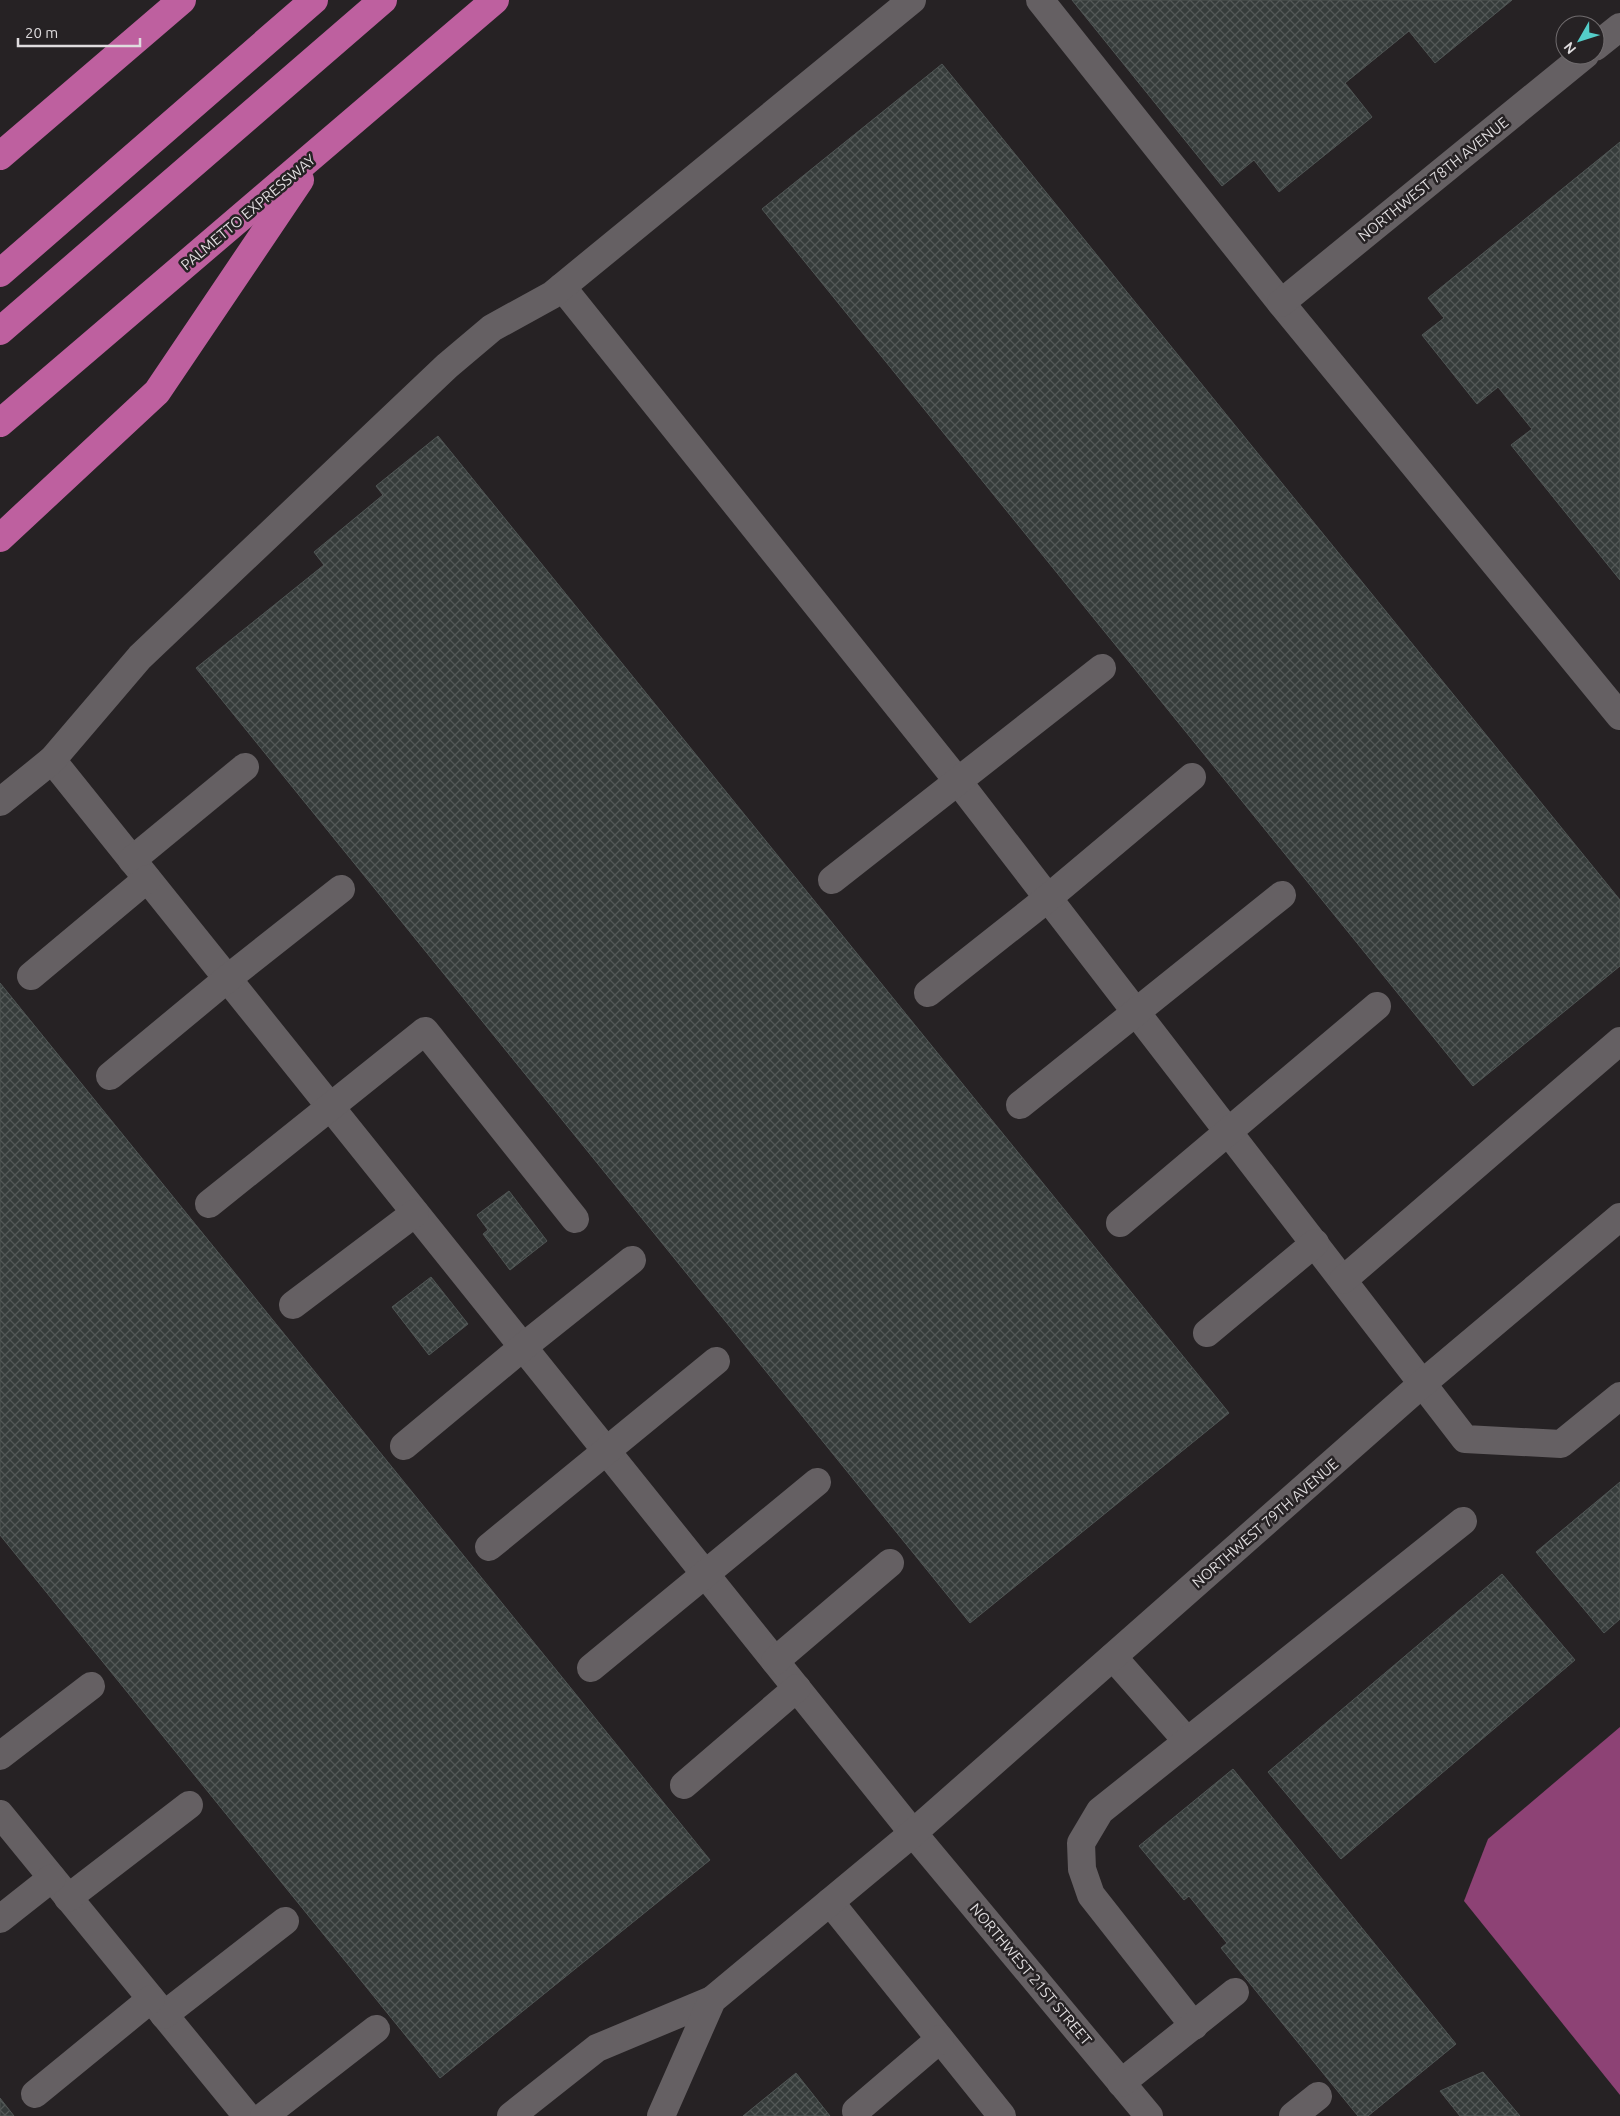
<svg xmlns="http://www.w3.org/2000/svg" width="1620" height="2116" viewBox="0 0 1620 2116" font-family="Ubuntu,sans-serif">
<style>
.water{fill:#8d4275}
.building{fill:url(#building-cross-hatch);stroke:#505655}
.lines{fill:none;stroke-linecap:round;stroke-linejoin:round}
.minor{stroke:#656063;stroke-width:28}
.highway{stroke:#be609f;stroke-width:28}
.labels{text-anchor:middle;dominant-baseline:central;stroke-width:5;stroke-linejoin:round;paint-order:stroke}
.street-label{font-size:15px;fill:#dfdcde;stroke:#262224}
</style>
<defs>
<pattern id="building-cross-hatch" width="8" height="8" patternUnits="userSpaceOnUse" patternTransform="scale(1.25)"><rect width="8" height="8" fill="#363c3b"/><path d="M0 0l8 8M0 8l8-8" fill="none" stroke="#535857"/></pattern>
</defs>
<rect width="100%" height="100%" fill="#262224"/>
<path class="water" d="M1620,1727V2095L1464,1901L1488,1839Z"/>
<g class="building">
<path d="M1072,0H1512L1435,63L1409,31L1345,83L1372,117L1279,192L1254,160L1222,186Z"/>
<path d="M942,64L1620,900V966L1473,1086L762,209Z"/>
<path d="M1620,142V580L1511,445L1532,429L1498,387L1477,404L1422,335L1444,318L1428,298Z"/>
<path d="M438,436L1229,1413L970,1623L196,668L324,565L314,552L383,495L376,486Z"/>
<path d="M0,983L710,1860L440,2078L0,1535Z"/>
<path d="M509,1191L547,1241L510,1270L483,1234L488,1230L477,1215Z"/>
<path d="M431,1277L468,1324L429,1355L392,1307Z"/>
<path d="M1620,1482V1619L1604,1633L1536,1552Z"/>
<path d="M1502,1574L1575,1660L1341,1859L1268,1772Z"/>
<path d="M1233,1769L1456,2044L1368,2116H1358L1221,1948L1227,1943L1189,1896L1184,1900L1139,1846Z"/>
<path d="M1483,2072L1520,2116H1460L1440,2091Z"/>
<path d="M796,2073L830,2116H743Z"/>
<path d="M0,2098L14,2116H0Z"/>
</g>
<g class="lines">
<g class="minor">
<path d="M1040,0L1281,303L1620,716"/>
<path d="M1595,47L1620,27"/>
<path d="M562,287L957,780L1465,1439L1561,1444L1620,1396"/>
<path d="M1281,303L1585,55"/>
<path d="M52,760L913,1833L1149,2116"/>
<path d="M0,802L52,760L140,657L447,366L492,328L552,295L912,0"/>
<path d="M132,860L245,767"/>
<path d="M832,880L1102,668"/>
<path d="M31,976L147,879"/>
<path d="M928,993L1048,898L1192,777"/>
<path d="M110,1076L227,979L341,889"/>
<path d="M1020,1105L1282,895"/>
<path d="M209,1204L425,1031L575,1219"/>
<path d="M1120,1223L1377,1006"/>
<path d="M1343,1280L1620,1041"/>
<path d="M293,1305L415,1213"/>
<path d="M1207,1333L1315,1243"/>
<path d="M404,1446L523,1347L632,1260"/>
<path d="M489,1547L716,1361"/>
<path d="M1113,1657L1187,1741"/>
<path d="M775,1661L890,1563"/>
<path d="M591,1668L817,1482"/>
<path d="M0,1756L91,1686"/>
<path d="M684,1785L797,1688"/>
<path d="M0,1814L247,2116"/>
<path d="M68,1898L189,1805"/>
<path d="M830,1902L1002,2116"/>
<path d="M0,1919L52,1878"/>
<path d="M164,2015L285,1921"/>
<path d="M1194,2026L1091,1895L1082,1869L1081,1843L1100,1811L1463,1521"/>
<path d="M1121,2083L1235,1992"/>
<path d="M35,2094L151,1999"/>
<path d="M856,2111L940,2039"/>
<path d="M264,2116L376,2029"/>
<path d="M511,2116L597,2048L712,2000"/>
<path d="M661,2116L712,2000L913,1833L1423,1383L1620,1217"/>
<path d="M1293,2116L1318,2096"/>
</g>
<g class="highway">
<path d="M0,156L182,0"/>
<path d="M0,273L314,0"/>
<path d="M0,331L383,0"/>
<path d="M0,423L495,0"/>
<path d="M0,538L157,392L300,180"/>
</g>
</g>
<g class="labels">
<g class="street-label">
<text transform="translate(1433 179) rotate(-39)">NORTHWEST 78TH AVENUE</text>
<text transform="translate(248 212) rotate(-40)">PALMETTO EXPRESSWAY</text>
<text transform="translate(1265 1523) rotate(-41)">NORTHWEST 79TH AVENUE</text>
<text transform="translate(1031 1974) rotate(50)">NORTHWEST 21ST STREET</text>
</g>
</g>
<g transform="translate(1580 40) rotate(231)"><circle r="24" fill="#262224" stroke="#706c6e"/>
<path d="M0-4L9 19L0 12L-9 19Z" fill="#54cdc8"/>
<text y="-8" font-size="14" font-weight="bold" text-anchor="middle" fill="#dfdcde">N</text>
</g>
<path d="M18 38v8h122v-8" fill="none" stroke="#dfdcde" stroke-width="2.5"/>
<text x="25" y="38" font-size="15" fill="#dfdcde" stroke="#262224" stroke-width="4" paint-order="stroke">20 m</text>
</svg>
